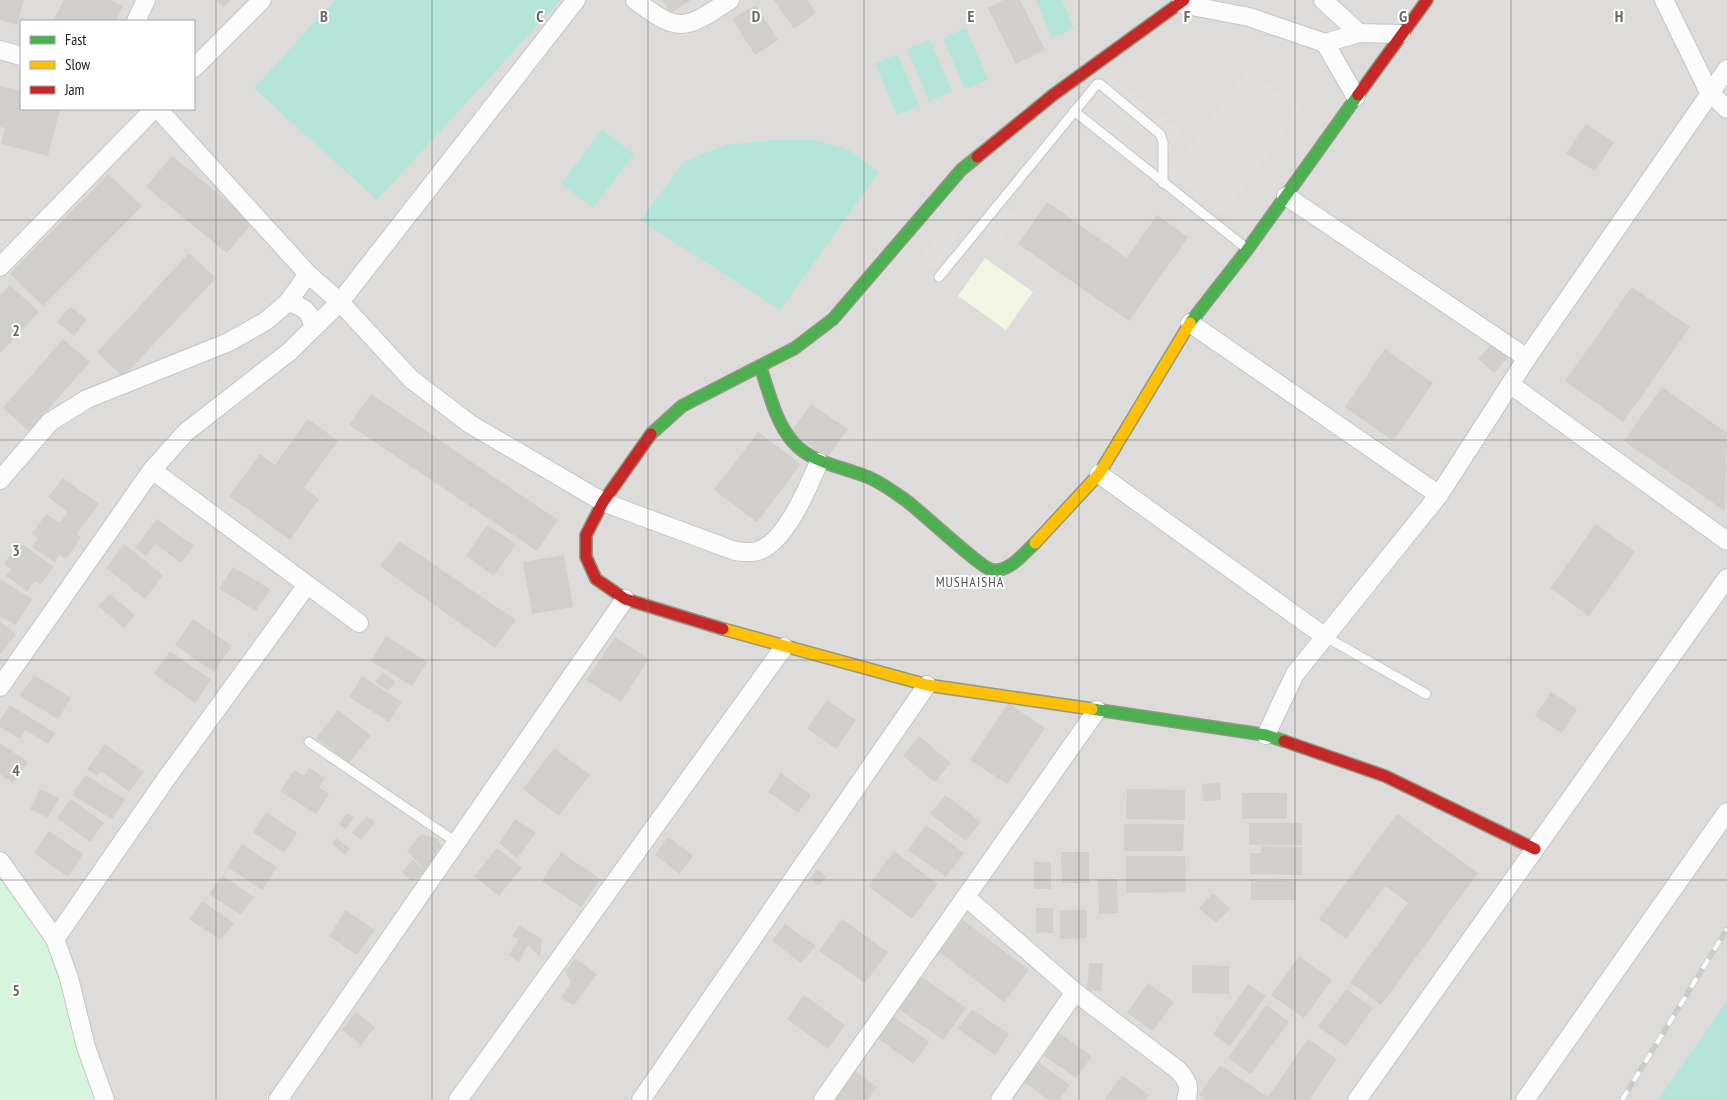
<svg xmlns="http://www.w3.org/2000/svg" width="1727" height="1100" viewBox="0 0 1727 1100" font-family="'PT Sans Narrow',sans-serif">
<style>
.residential{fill:#dddcda;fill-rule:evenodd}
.education{fill:#f4f6e4}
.park{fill:#d7f4dc}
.pitch{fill:#b5e4d9}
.parking{fill:#dfdedc}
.building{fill:#d1cfcb}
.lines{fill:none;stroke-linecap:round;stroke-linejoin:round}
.lane-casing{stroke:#c7c6c4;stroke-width:11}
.street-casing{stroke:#c7c6c4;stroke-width:20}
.fast-casing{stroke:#929880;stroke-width:14}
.slow-casing{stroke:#929880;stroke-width:14}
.jam-casing{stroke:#929880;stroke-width:14}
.lane{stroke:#fcfcfc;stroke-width:9}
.street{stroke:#fcfcfc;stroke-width:18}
.fast{stroke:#4caf50;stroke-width:11}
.slow{stroke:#ffc107;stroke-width:11}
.jam{stroke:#c62828;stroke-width:11}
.rail-casing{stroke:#cbcbca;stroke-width:5.5}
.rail{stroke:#fff;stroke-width:4;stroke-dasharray:11;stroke-linecap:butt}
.grid{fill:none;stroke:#686866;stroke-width:1;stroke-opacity:0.55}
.labels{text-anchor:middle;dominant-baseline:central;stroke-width:4;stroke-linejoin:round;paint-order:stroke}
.neighbourhood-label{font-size:14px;letter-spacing:1px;fill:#535353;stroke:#fff}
.grid-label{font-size:16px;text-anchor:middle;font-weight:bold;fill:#686866;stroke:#fff;stroke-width:4;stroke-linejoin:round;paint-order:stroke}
</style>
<rect width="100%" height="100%" fill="#eeede8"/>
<path class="residential" d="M0,0H1727V1085L1717,1100H0ZM21,21H194V109H21Z"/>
<path class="education" d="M985,258L1033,292L1006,330L958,296Z"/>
<path class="park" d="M0,879L48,945L68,989L100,1100H0Z"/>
<g class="pitch">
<path d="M335,0H559L560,1L377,200L254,88Z"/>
<path d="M1036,0H1062L1074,29L1052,38Z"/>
<path d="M966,28L988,80L965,89L943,38Z"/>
<path d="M930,40L952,91L929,101L907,49Z"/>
<path d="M898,54L919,106L897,115L875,63Z"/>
<path d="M602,130L634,154L593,208L561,184Z"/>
<path d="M770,140H815L849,150L879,172L780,310L640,220L685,161L726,145Z"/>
<path d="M1727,1001V1100H1658Z"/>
</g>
<g class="parking">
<path d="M1247,70L1302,110L1223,215L1168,175Z"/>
<path d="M1111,77L1184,132L1152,174L1079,119Z"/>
<path d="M1004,206L1018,217L1000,242L985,231Z"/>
<path d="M943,226L957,236L932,271L918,261Z"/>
</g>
<g class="building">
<path d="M0,0H24L17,25L0,20Z"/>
<path d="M64,0H110L123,6L115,21H53Z"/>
<path d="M216,0H231L223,8Z"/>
<path d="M662,0H691L671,13Z"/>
<path d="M774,0H807L816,13L794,29Z"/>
<path d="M1003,0H1020L1045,50L1016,64L988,8Z"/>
<path d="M756,5L778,40L755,55L732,19Z"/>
<path d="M0,86L21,91V109H60L48,156L1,144L5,128L0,127Z"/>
<path d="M1586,124L1614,142L1595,171L1566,153Z"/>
<path d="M172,156L253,222L227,253L146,187Z"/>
<path d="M108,174L142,206L43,306L10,274Z"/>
<path d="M1047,202L1127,258L1157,215L1188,237L1129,321L1018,244Z"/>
<path d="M189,253L216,278L123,377L97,352Z"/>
<path d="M10,285L39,312L0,353V296Z"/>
<path d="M1632,287L1690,327L1623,422L1565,381Z"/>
<path d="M70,307L87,319L74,336L57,322Z"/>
<path d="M63,339L90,362L29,431L3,408Z"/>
<path d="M1496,339L1512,353L1494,373L1478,359Z"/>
<path d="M1385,349L1433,383L1393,441L1345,407Z"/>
<path d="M1662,387L1727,433L1725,511L1624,441Z"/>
<path d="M371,394L558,520L537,551L349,425Z"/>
<path d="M811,404L848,429L827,458L791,432Z"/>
<path d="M308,419L338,441L304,488L319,499L290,540L229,496L260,454L275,465Z"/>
<path d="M758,432L801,464L757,522L714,490Z"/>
<path d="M63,478L99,504L77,534L81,537L66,559L59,555L55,562L32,547L38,538L32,534L46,514L60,523L68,512L48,497Z"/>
<path d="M157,519L194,546L181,563L155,544L146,556L135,548Z"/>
<path d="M1596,524L1635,552L1589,616L1550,588Z"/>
<path d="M487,525L516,544L494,576L466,556Z"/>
<path d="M399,541L516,620L495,648L380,566Z"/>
<path d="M19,542L54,567L40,585L35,581L27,591L6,576L11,569L4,564Z"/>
<path d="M124,544L163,575L145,599L106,568Z"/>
<path d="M564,555L573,607L532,614L523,562Z"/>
<path d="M233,567L270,589L256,611L219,589Z"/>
<path d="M0,579L32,599L16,625L0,616Z"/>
<path d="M110,594L135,615L124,628L98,606Z"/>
<path d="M193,619L232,646L214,672L175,645Z"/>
<path d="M0,622L16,634L0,655Z"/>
<path d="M386,636L427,662L412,686L371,661Z"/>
<path d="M615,637L649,659L621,702L586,680Z"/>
<path d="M170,651L211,680L195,703L154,674Z"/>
<path d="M383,672L395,682L388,691L375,682Z"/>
<path d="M34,675L71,698L58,719L20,696Z"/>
<path d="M362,676L402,702L389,722L349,697Z"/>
<path d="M1551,692L1577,709L1562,733L1535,716Z"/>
<path d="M827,700L856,720L836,749L807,728Z"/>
<path d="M1008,703L1045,728L1007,784L970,760Z"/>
<path d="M10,705L55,733L48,744L25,730L20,739L0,727V720Z"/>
<path d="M338,710L371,735L349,763L316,738Z"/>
<path d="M919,736L951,763L935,782L903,756Z"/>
<path d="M0,743L28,762L13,783L0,774Z"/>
<path d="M105,744L144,772L129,792L101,771L97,776L87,769Z"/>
<path d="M554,748L590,775L559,816L523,789Z"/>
<path d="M309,768L325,778L319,787L329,794L316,814L280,791L294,770L304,776Z"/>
<path d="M781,773L811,795L798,813L768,792Z"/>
<path d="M85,775L125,799L112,819L72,795Z"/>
<path d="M1220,783L1221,800L1203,801L1202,784Z"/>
<path d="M40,789L59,798L48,818L30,809Z"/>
<path d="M1127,789L1185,790V820L1126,819Z"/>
<rect x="1242" y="793" width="45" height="26"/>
<path d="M945,795L981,822L966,841L930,814Z"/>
<path d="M71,799L104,823L90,842L57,818Z"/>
<path d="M266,812L297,833L284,853L253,832Z"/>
<path d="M347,813L354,818L346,829L339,824Z"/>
<path d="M1397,814L1478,873L1381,1005L1350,982L1408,903L1385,886L1346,939L1319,919Z"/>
<path d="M367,816L375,822L361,840L352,833Z"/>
<path d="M515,819L536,833L517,858L499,843Z"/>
<rect x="1249" y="823" width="53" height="22"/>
<path d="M1124,824H1184L1183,851H1124Z"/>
<path d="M926,825L964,853L946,877L908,850Z"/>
<path d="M49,831L83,854L68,877L34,853Z"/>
<path d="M421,834L437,838L446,853L430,876L407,851Z"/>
<path d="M668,837L693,856L680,874L655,855Z"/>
<path d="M336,838L350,849L345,855L332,843Z"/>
<path d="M242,844L277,867L262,890L227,867Z"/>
<path d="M1261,846L1302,847V875L1250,874V853H1261Z"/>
<path d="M497,848L522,868L499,896L474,876Z"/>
<path d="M894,851L938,884L912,919L868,886Z"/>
<path d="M561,852L600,879L581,907L542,881Z"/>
<path d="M1061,852H1089V883H1062Z"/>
<path d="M1126,856H1185L1186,892L1126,893Z"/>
<path d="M413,860L426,872L412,881L402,872Z"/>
<rect x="1034" y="862" width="17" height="27"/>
<path d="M818,869L827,877L818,886L810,878Z"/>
<path d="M222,875L254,897L241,915L209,894Z"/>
<path d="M1098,879H1117L1118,913L1099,914Z"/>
<rect x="1251" y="881" width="45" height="19"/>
<path d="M1213,893L1230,909L1216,923L1199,908Z"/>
<path d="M202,901L234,923L221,940L189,919Z"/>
<rect x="1036" y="908" width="17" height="25"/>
<path d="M346,910L375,930L357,955L329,936Z"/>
<path d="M1060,910H1087V938L1060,939Z"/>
<path d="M842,919L888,952L865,983L819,951Z"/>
<path d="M963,920L1029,970L1004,1002L938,951Z"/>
<path d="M785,924L816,946L801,963L772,941Z"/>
<path d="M519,925L542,939L540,957L528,945L518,962L509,955L519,939L512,936Z"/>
<path d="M1299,956L1332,980L1304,1018L1271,995Z"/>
<path d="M575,958L597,974L574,1005L561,998L571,982L565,971Z"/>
<path d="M1089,963H1103L1101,991L1087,990Z"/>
<path d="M1192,965L1229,966V994L1192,993Z"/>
<path d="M916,973L966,1008L943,1040L893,1005Z"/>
<path d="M1148,983L1174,1002L1153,1031L1127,1013Z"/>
<path d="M1248,984L1266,996L1230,1046L1213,1034Z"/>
<path d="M1346,989L1373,1008L1346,1046L1318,1027Z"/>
<path d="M804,995L845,1025L828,1049L787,1019Z"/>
<path d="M1266,1005L1289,1022L1251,1074L1228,1058Z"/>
<path d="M972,1009L1009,1034L995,1055L958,1029Z"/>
<path d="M356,1012L375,1027L361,1045L342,1030Z"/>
<path d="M889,1013L929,1042L913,1064L873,1035Z"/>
<path d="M1059,1033L1092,1056L1076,1078L1044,1056Z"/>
<path d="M1308,1039L1337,1059L1309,1100H1206L1199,1095L1220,1065L1268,1097Z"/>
<path d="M1038,1062L1070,1085L1059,1100H1048L1024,1082Z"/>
<path d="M854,1071L877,1087L867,1100H832Z"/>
<path d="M1122,1075L1149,1095L1145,1100H1104Z"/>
</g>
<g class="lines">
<g class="lane-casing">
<g id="lane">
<path d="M1074,111L1246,248"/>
<path d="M939,277L1097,84H1100L1160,134L1163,142V183"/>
<path d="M1324,636L1426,694"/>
<path d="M309,742L456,842"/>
</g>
</g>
<g class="street-casing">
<g id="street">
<path d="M635,0C680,34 684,30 730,0"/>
<path d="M1323,0L1359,33"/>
<path d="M1664,0L1709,92L1727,109"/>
<path d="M1181,4L1249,17L1325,43L1359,33L1401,34"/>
<path d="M136,21L146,0"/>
<path d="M1325,43L1356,97"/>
<path d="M0,50L21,56"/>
<path d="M194,68L262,0"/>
<path d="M158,109L308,274L340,302L411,379L470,424L603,502L735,551C742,552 751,553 758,551C786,542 808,487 819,462"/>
<path d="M1286,196L1527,358"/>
<path d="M0,267L154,109"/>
<path d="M288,302C304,307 311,311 313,328"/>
<path d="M1190,323L1439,495"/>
<path d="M1511,385L1727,541"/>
<path d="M152,470L359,623"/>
<path d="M1099,474L1324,636"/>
<path d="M0,480L50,422L87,399L229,342L266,321L288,302L308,274"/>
<path d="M0,687L152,470L186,432L289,352L340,302L576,0"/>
<path d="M1266,735L1295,674L1439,495L1527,358L1727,69"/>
<path d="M0,861L55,939L69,978L86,1047L105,1100"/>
<path d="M967,898L1075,992L1178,1070C1187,1080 1191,1087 1186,1100"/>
<path d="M55,939L166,779L307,585"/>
<path d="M278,1100L625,599"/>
<path d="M458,1100L784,647"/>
<path d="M641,1100L927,685"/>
<path d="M823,1100L1097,710"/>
<path d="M1000,1100L1075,992"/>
<path d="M1357,1100L1727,578"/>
<path d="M1525,1100L1727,812"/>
</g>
</g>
<g class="fast-casing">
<g id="fast">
<path d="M1190,323L1247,250L1358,95"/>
<path d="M760,366C769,391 775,422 793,442C811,463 840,466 865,476C879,481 891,490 904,499C920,510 980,568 992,570C1009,573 1024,553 1035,543"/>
<path d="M651,434L682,406L795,348L833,319L961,170L977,157"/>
<path d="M1092,709L1266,735L1284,741"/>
</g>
</g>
<g class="slow-casing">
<g id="slow">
<path d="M1035,543L1099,474L1190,323"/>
<path d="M723,629L927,685L1092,709"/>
</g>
</g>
<g class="jam-casing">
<g id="jam">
<path d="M1358,95L1427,0"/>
<path d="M977,157L1053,95L1184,0"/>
<path d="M651,434L603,502L586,535V557L596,579L625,599L723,629"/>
<path d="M1284,741L1385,776L1535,849"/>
</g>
</g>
<use href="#lane" class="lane"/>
<use href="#street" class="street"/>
<use href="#fast" class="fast"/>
<use href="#slow" class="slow"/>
<use href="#jam" class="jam"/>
<g class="rail-casing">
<path id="rail" d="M1622,1100L1727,929"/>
</g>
<use href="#rail" class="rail"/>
</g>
<path class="grid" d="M216,0V1100M432,0V1100M648,0V1100M864,0V1100M1079,0V1100M1295,0V1100M1511,0V1100M0,220H1727M0,440H1727M0,660H1727M0,880H1727"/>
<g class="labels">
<g class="neighbourhood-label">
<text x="970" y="582">MUSHAISHA</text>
</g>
</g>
<g class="grid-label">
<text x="324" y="22">B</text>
<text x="540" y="22">C</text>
<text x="756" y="22">D</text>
<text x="971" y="22">E</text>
<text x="1187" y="22">F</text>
<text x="1403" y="22">G</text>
<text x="1619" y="22">H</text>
<text x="16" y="336">2</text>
<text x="16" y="556">3</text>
<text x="16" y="776">4</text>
<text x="16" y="996">5</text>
</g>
<rect x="20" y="20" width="175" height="90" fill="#ffffff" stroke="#a6a6a6"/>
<rect x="30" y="36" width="25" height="8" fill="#4caf50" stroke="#a6a6a6"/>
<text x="65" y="45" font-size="15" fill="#202020">Fast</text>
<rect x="30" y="61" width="25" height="8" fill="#ffc107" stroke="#a6a6a6"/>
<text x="65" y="70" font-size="15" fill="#202020">Slow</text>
<rect x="30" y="86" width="25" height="8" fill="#c62828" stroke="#a6a6a6"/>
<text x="65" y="95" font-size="15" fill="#202020">Jam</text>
</svg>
